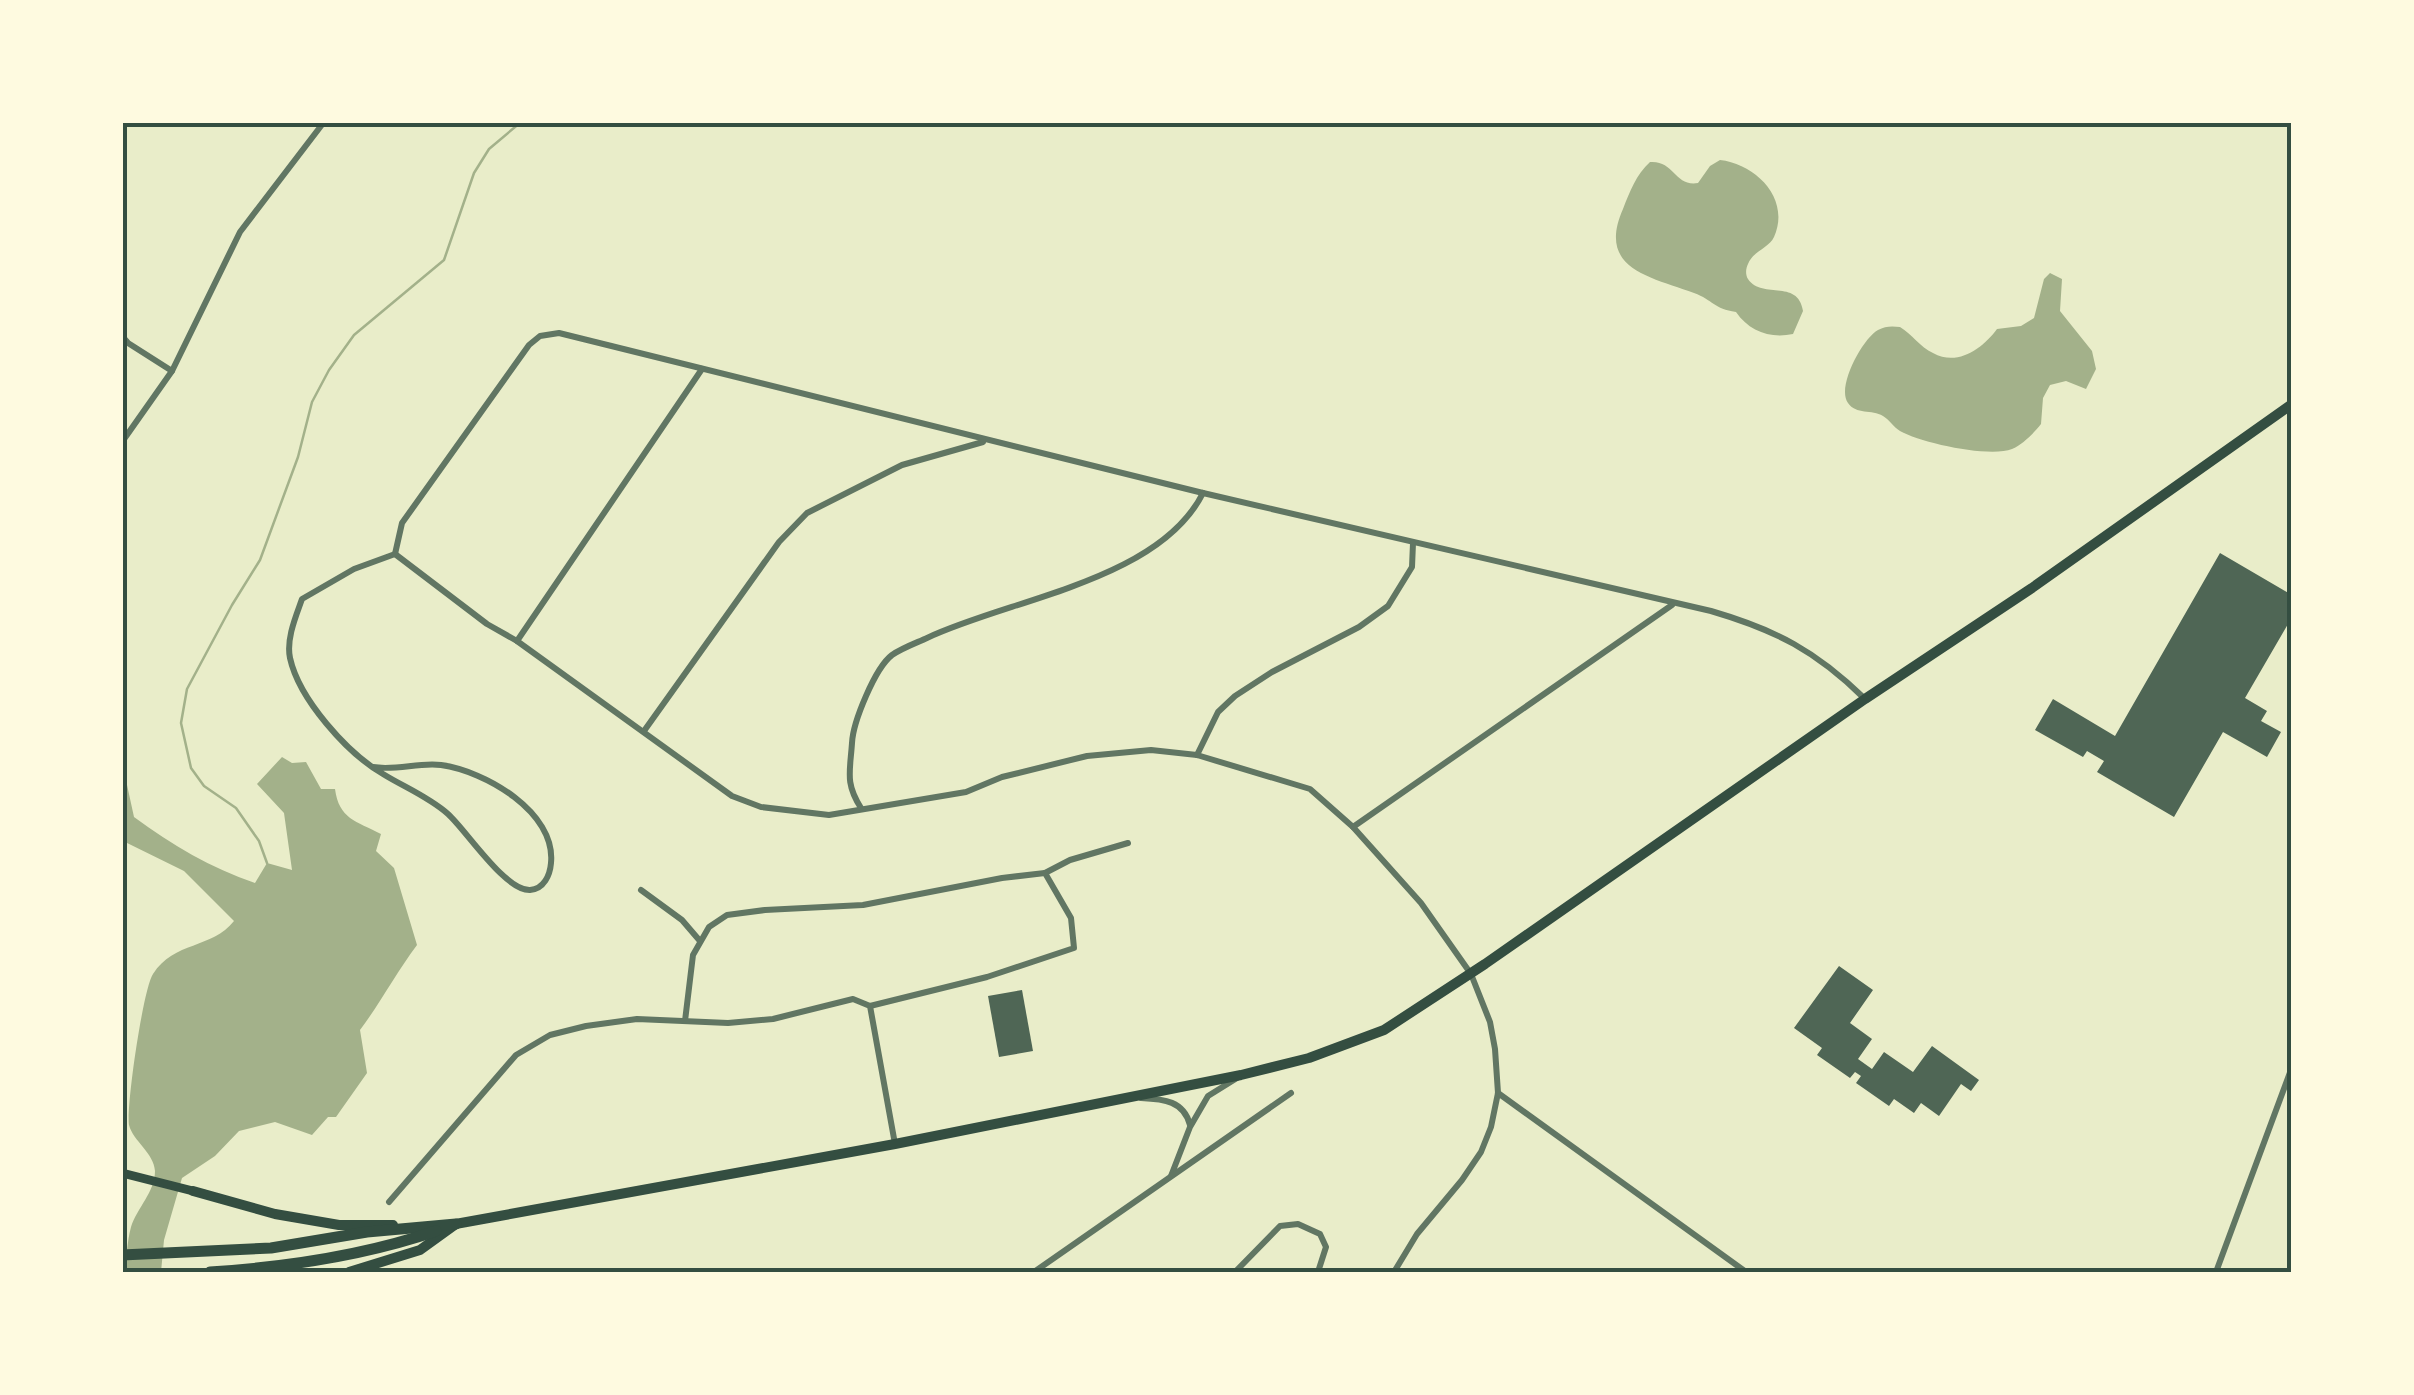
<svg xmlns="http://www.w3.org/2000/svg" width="2414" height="1395" viewBox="0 0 2414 1395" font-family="'Roboto Condensed',sans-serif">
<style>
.water{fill:#a3b18a}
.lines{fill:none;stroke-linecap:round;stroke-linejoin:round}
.stream{stroke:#a3b18a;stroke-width:2.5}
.building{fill:#4f6655}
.minor{stroke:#617663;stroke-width:6}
.secondary{stroke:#344e41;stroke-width:9}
.primary{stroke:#344e41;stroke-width:10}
.motorway{stroke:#344e41;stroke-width:11}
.neatline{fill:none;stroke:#344e41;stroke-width:4}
</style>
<rect width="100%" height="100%" fill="#e9edc9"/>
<g class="water">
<path d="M1720,160C1756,164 1791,199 1774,237C1769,248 1753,251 1748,264C1746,268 1745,274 1748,279C1762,300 1798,278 1803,311L1793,334C1770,339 1749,331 1736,312C1714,309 1713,300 1694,293C1652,277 1596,270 1623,209C1630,191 1636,175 1650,162C1674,160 1675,187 1698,183L1710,166Z"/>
<path d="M2050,273L2062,279L2060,311L2092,351L2096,369L2086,389L2066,381L2050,385L2043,398L2041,424C2034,433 2023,444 2012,449C1990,458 1921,443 1900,431C1893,427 1890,420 1883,416C1872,409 1856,415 1848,403C1836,387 1863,338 1878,330C1885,326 1892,326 1900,327C1912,334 1920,347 1933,353C1958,367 1983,348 1997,329L2021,326L2034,318L2044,279Z"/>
<path d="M282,757L292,763L306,762L321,789H335C339,819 356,821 381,834L376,851L394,868L417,945C396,973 381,1002 360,1030L367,1073L336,1117H328L312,1135L275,1122L239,1131L215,1156L182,1178L164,1240L161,1272H124C127,1258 127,1241 131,1227C137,1208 155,1192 155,1171C154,1153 133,1141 129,1125C126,1107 143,989 153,974C174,941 212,949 234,921L184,871L123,841L122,762L134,817C172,845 211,868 255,883L267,863L292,870L284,813L257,784Z"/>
</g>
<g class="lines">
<path class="stream" d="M267,863L259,841L236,808L204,786L191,768L181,723L187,689L232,605L260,560L298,457L312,402L329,370L354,335L444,260L474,173L489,149L521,122"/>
</g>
<g class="building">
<path d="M2220,553L2292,595V617L2245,698L2267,711L2261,721L2281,732L2267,757L2223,732L2174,817L2097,772L2104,761L2087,751L2083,757L2035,730L2053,699L2115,736Z"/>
<path d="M1839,966L1873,990L1850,1023L1872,1039L1858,1059L1872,1069L1884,1052L1913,1072L1932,1046L1979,1080L1971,1091L1961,1084L1939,1116L1921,1103L1914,1113L1894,1099L1889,1106L1856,1083L1861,1076L1855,1072L1850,1078L1817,1055L1822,1048L1794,1028Z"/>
<path d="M1022,990L1033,1051L999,1057L988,996Z"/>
</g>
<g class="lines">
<g class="minor">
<path d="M122,336L128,343L172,371"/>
<path d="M122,442L172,371L240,232L324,122"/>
<path d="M395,554L402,523L529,345L540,336L559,333L1203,493L1711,611C1776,630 1816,651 1864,698"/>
<path d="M395,554L487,624L517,641L732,796L761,807L829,815L966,792L1002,777L1087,756L1151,750L1197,755L1310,789L1353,827L1421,903L1471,974L1490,1022L1495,1049L1498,1093L1491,1127L1481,1152L1462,1180L1417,1234L1394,1272"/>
<path d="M517,641L702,369"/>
<path d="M644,731L779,542L807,513L902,465L983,442"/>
<path d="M1197,755L1218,712L1235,696L1272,672L1359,627L1388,606L1412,567L1413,543"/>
<path d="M373,767C396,771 419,762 441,765C485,771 556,812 551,863C550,875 544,889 530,890C505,891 466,830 448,814C429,797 404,787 383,774C347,753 299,699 290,658C286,639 296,616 302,599L354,569L395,554"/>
<path d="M861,808C845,783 850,772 852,743C853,722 875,668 892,655C902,648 916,643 927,638C1009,599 1159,581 1203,493"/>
<path d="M1353,827L1672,605"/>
<path d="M1045,873L1070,860L1128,843"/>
<path d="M641,890L682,920L700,941"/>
<path d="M685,1021L693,955L709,927L727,915L765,910L863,905L1002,878L1045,873L1071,918L1074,948L987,977L870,1006"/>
<path d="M1498,1093L1746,1272"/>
<path d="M1141,1098C1164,1099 1184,1101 1190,1125"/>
<path d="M1171,1176L1190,1127L1208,1096L1237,1078"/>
<path d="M389,1202L516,1055L550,1035L586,1026L637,1019L728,1023L773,1019L853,999L870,1006L895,1144"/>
<path d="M1034,1272L1291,1093"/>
<path d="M1235,1272L1280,1226L1298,1224L1320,1234L1326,1247L1318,1272"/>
<path d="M2216,1272L2292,1067"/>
</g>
<path class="secondary" d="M122,1173L193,1191"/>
<g class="primary">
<path d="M193,1191L275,1214L339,1225H393"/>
<path d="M450,1225L895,1144L1241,1075L1309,1058L1384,1030L1485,964L1865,699L2032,588L2292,404"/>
<path d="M349,1272L420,1250L456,1224"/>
</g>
<g class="motorway">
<path d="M122,1255L271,1248L367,1232L456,1224"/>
<path d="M210,1272C287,1267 363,1256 436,1231"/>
</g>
</g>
<rect width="2414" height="1395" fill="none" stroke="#fefae0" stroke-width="250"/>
<rect x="125" y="125" width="2164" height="1145" class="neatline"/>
</svg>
